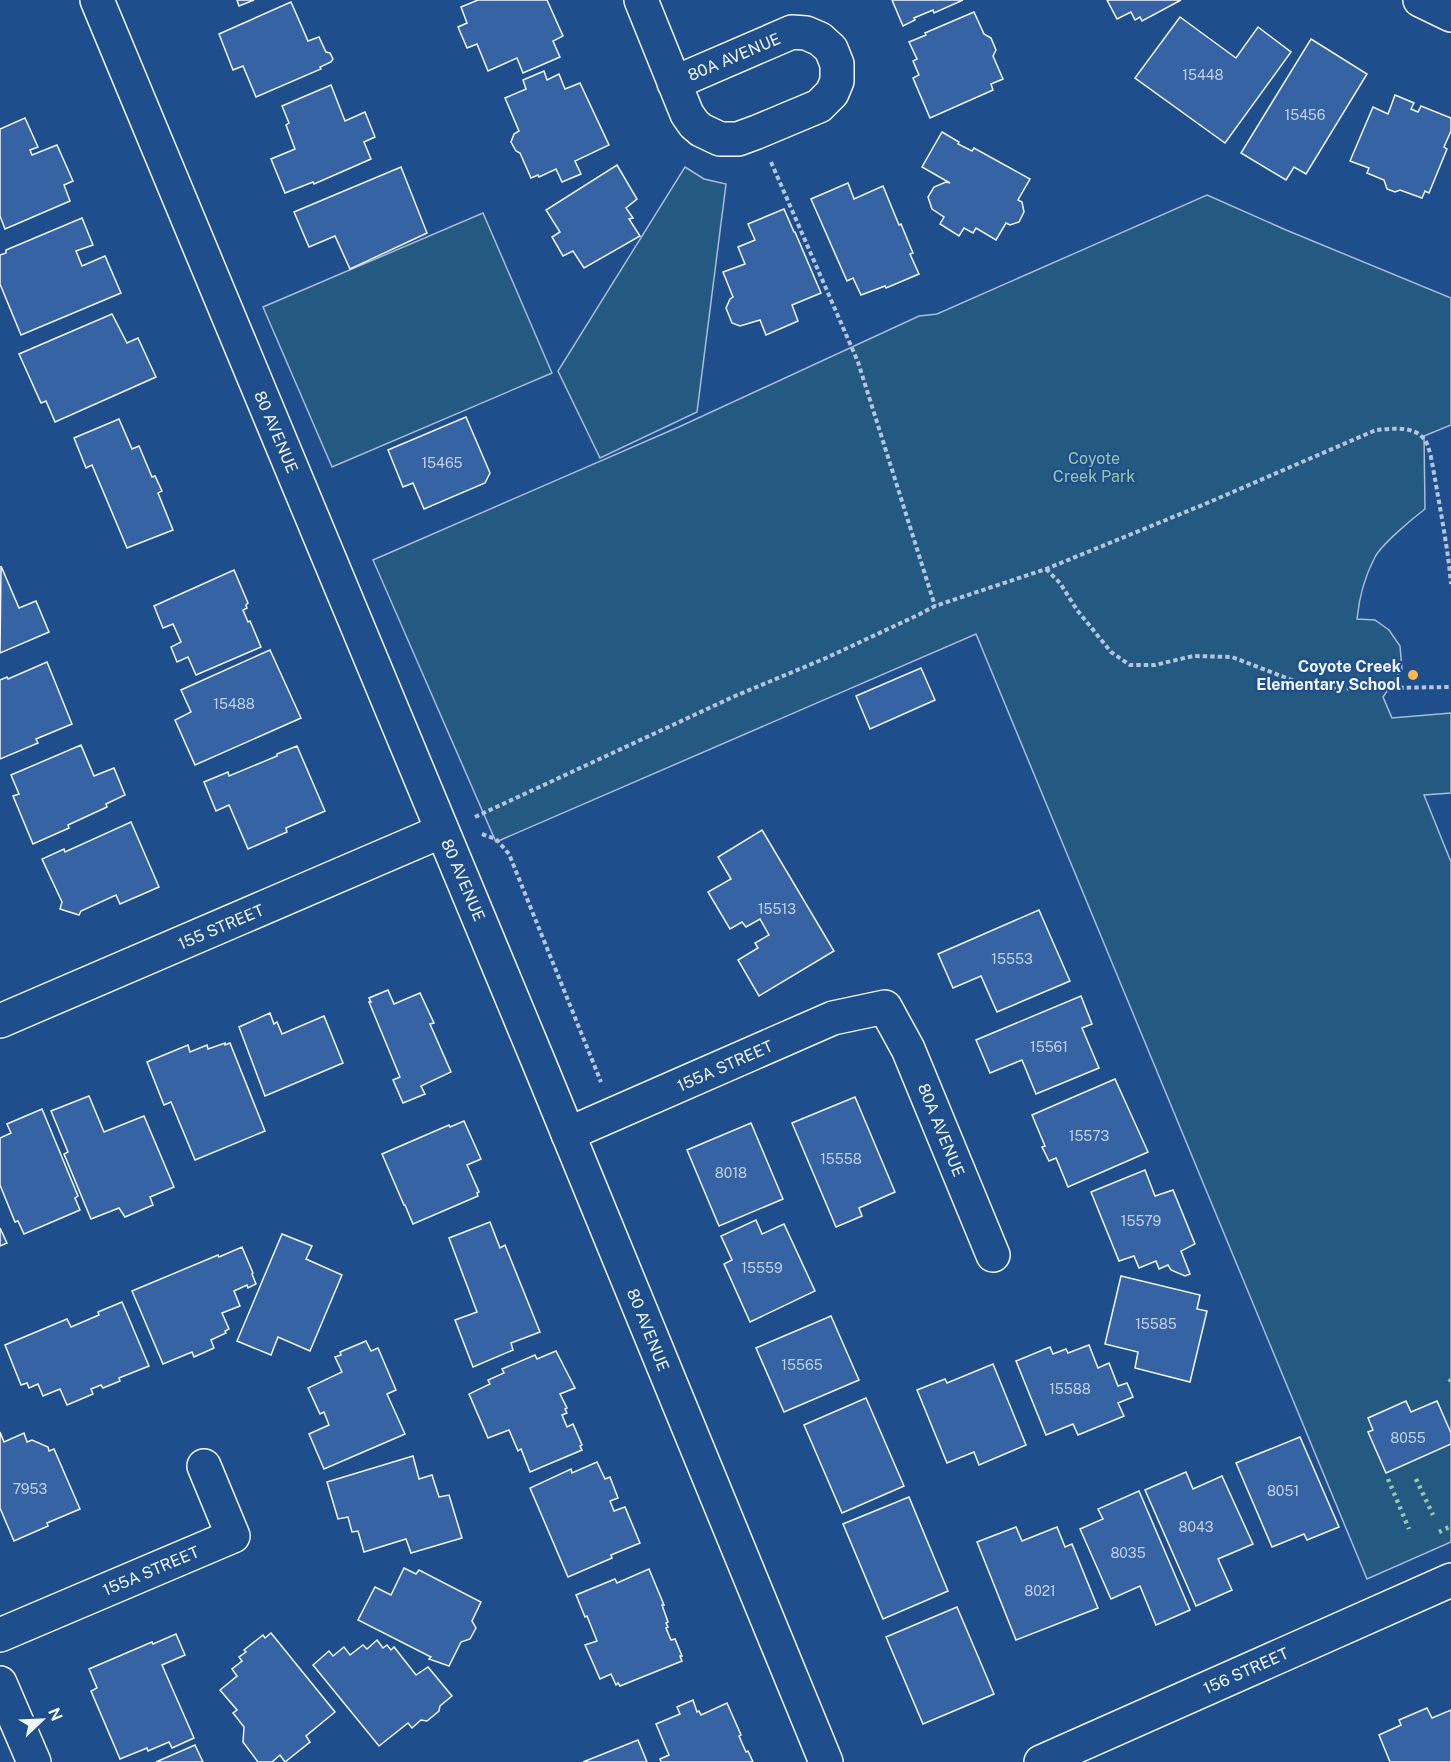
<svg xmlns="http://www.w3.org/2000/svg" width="1451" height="1762" viewBox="0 0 1451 1762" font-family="'Public Sans',sans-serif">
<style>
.green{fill:#245a82;stroke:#a8bbd7;stroke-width:1.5}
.building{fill:#3563a3;stroke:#f2f6ff;stroke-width:1.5}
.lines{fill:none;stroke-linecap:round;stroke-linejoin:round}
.minor-casing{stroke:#f2f6ff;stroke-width:36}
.tertiary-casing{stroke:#f2f6ff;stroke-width:36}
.path{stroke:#b3c4dc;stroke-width:4;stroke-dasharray:4.5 3;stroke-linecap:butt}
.minor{stroke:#1f4e8c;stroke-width:33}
.tertiary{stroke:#1f4e8c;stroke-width:33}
.hedge{stroke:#97c8a6;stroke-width:4.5;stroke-dasharray:3 4.5;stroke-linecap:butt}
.poi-dot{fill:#ffb74d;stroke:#1f4e8c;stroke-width:2}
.labels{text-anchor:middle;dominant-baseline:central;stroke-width:4.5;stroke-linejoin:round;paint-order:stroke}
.number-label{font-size:14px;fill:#c3d1e8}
.street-label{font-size:16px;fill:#f2f6ff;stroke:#1f4e8c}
.park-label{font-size:16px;fill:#97c8a6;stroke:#1f4e8c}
.poi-label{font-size:16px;font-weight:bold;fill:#f2f6ff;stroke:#1f4e8c;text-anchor:end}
</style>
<rect width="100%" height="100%" fill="#1f4e8c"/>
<g class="green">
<path d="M685,167L704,179L726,184L697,412L600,458L558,371Z"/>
<path d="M1207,195L1286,230L1451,298V425L1424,436L1425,509C1412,519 1382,544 1375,557C1365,576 1359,598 1357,619L1375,620L1389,630L1400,646L1402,669L1383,697L1392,718L1451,713V793L1424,795L1451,862V1542L1367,1579L976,634L496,842L373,560L681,426L919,316L937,314Z"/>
<path d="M483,213L552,373L332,467L263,307Z"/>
</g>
<g class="building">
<path d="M237,0H254L239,6Z"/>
<path d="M478,0H547L563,36L553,41L560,57L523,73L517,58L488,71L477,44L467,48L458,27L467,23L461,7Z"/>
<path d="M892,0H963L934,13L933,10L914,18L915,20L903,26Z"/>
<path d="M1107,0H1181L1142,21L1140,17L1135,20L1131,12L1117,19Z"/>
<path d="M291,2L308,41L319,37L326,52L330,53L333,59L331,62L320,67L321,69L256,97L243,66L233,70L219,34Z"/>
<path d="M974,12L984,34L991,38L996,50L993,56L1003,79L991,84L993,90L930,118L913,78L919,75L913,61L917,59L909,42L926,35L925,33Z"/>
<path d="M1180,17L1236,58L1258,27L1291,52L1225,143L1135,78Z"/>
<path d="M1311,39L1367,74L1306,174L1294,167L1286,180L1241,153Z"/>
<path d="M544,71L547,80L559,74L565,89L580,83L609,145L575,161L581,174L562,182L556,169L539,177L538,175L531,178L520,153L516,151L511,142L514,134L519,131L505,98L526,89L523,80Z"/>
<path d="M331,85L345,121L365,112L375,137L364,142L371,159L314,184L313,182L285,193L271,159L295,149L286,125L289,123L282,106Z"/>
<path d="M1395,95L1414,103L1411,109L1418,112L1421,106L1451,118V131L1444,147L1447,149L1429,193L1425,191L1422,198L1400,190L1395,192L1387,189L1384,180L1367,173L1369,168L1350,161L1373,107L1388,114Z"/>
<path d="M25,118L38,147L30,150L32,155L57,145L73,181L64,185L70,201L5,229L0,216V129Z"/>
<path d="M942,132L959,142L958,144L972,151L974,148L1030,179L1018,200L1022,202L1024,212L1019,222L1010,225L1006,223L996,240L976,228L973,233L964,228L959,236L940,224L944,217L932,209L928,197L934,187L946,182L950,183L922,167Z"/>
<path d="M617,165L637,199L626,208L633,218L629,219L640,236L584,268L573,251L563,256L552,237L560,232L546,210Z"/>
<path d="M401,167L427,233L350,269L335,236L309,247L294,212Z"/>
<path d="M848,183L854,199L883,186L899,225L901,224L913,253L910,254L919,274L886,288L885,286L861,295L853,278L847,281L811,199Z"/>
<path d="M784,209L794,232H795L821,293L792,305L798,321L766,335L760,320L740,326L732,323L726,308L730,299L733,297L723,272L745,264L738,247L755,240L748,224Z"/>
<path d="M82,218L93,245L76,251L82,266L105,256L121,293L21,335L0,284V255L6,253V250Z"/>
<path d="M112,314L127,343L138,338L156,377L55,422L46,401L41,403L19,354Z"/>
<path d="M466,417L490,473L485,483L424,509L413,483L403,487L388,450Z"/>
<path d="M119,419L132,449L139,446L152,477L155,476L162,491L158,493L173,530L127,548L92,465L86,468L74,438Z"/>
<path d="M1,566L19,608L36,601L49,632L0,653Z"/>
<path d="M234,570L248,603L246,605L247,608L243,610L248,622L250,621L261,647L196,675L188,657L177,662L171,647L181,642L173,624L163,628L154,606Z"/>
<path d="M270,650L301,718L195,765L175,720L191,712L181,690Z"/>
<path d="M47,662L72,724L36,739L38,743L0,759V680L7,677L8,679Z"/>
<path d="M921,668L935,700L870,729L856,696Z"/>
<path d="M81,745L94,776L114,768L125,795L106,804L107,807L68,825L69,828L33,844L13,796L19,794L11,775Z"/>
<path d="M297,746L325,811L286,828L287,832L248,849L229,805L216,811L204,782L228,772L229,776L277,756V754Z"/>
<path d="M131,822L159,887L120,904L116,895L81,911L79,915L60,909L62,902L42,859L64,849L65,852Z"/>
<path d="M762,830L834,951L759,996L738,960L758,948L755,943L769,935L760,919L746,927L742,922L730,929L708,892L731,879L718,857Z"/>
<path d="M1039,910L1070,981L997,1012L981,976L953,988L938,954Z"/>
<path d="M388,990L394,1004L420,993L434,1023L430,1024L451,1072L421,1086L425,1094L403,1103L393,1080L400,1077L369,1002H371L369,998Z"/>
<path d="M1081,996L1092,1024L1082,1028L1099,1068L1036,1094L1022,1060L990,1073L976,1040Z"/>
<path d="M270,1013L274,1024L277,1022L282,1034L324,1016L343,1063L265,1096L239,1027Z"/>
<path d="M225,1043V1045L230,1043L265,1131L195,1160L171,1102L164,1105L147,1062L188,1045L190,1052L207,1045L208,1049Z"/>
<path d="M1115,1079L1148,1152L1068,1187L1056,1158L1049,1161L1042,1147L1045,1146L1032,1115Z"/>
<path d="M89,1096L104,1132L144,1116L174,1187L150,1197L153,1205L125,1217L119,1208L91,1219L64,1154L68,1152L51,1111Z"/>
<path d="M855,1097L895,1192L859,1208L862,1216L836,1227L792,1123Z"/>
<path d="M42,1109L78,1196L75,1198L80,1210L24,1234L18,1221L15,1222L0,1185V1138L11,1133L7,1124Z"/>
<path d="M464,1121L481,1159L467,1165L479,1192L477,1193L478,1196L413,1224L405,1205H404L382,1154L449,1125L450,1127Z"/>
<path d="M751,1123L783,1199L719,1226L687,1150Z"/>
<path d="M1145,1170L1155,1196L1173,1190L1195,1244L1181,1251L1190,1274L1185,1276L1171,1270L1168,1265L1159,1269L1156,1261L1139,1268L1134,1256L1119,1261L1091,1192Z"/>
<path d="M756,1220L762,1234L784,1224L815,1291L750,1322L724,1264L732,1260L721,1236Z"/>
<path d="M490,1222L500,1248L505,1245L540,1332L511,1343L513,1350L473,1367L455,1320L477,1312L449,1238Z"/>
<path d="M0,1228L7,1243L0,1246Z"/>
<path d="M282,1234L312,1246L306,1259L342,1275L310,1351L278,1337L271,1355L237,1341Z"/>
<path d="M242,1247L253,1273L252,1274L256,1284L248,1288L247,1285L234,1291L240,1306L222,1313L229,1329L225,1331L226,1333L211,1340L214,1348L194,1357L192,1352L163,1364L132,1291L218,1255L219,1257Z"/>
<path d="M1121,1276L1200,1295L1197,1309L1207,1311L1190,1382L1135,1368L1138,1352L1105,1344Z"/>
<path d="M122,1302L149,1366L119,1378L120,1381L103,1388L101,1385L91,1389L93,1394L67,1405L60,1389L43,1396L38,1384L29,1388L27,1383L21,1385L5,1345L67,1319L71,1327L99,1315L98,1312Z"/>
<path d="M831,1316L859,1380L784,1412L756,1348Z"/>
<path d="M366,1341L371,1351L378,1348L396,1390L387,1394L405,1434L324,1469L309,1434L329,1425L324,1412L320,1414L308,1388L342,1372L335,1357L341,1355L340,1352Z"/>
<path d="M1089,1345L1098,1368L1109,1363L1118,1386L1127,1383L1133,1397L1118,1403L1124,1416L1078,1435L1073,1424L1046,1435L1016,1361L1050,1347L1053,1354L1066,1349L1068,1353Z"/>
<path d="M556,1351L575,1388L560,1394L567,1408L565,1409L567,1413L562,1415L567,1427L573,1424L582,1445L580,1446L582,1450L530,1472L521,1449L518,1451L509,1430L488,1438L469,1394L490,1384L488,1380L504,1373L502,1369L535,1355L537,1359Z"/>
<path d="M993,1364L1026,1445L979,1465L974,1452L947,1463L917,1390L945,1379L947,1383Z"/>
<path d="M866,1398L904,1486L842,1513L804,1425Z"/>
<path d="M1406,1401L1411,1412L1437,1401L1451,1433V1444L1386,1473L1368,1432L1373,1430L1368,1418Z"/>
<path d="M0,1432L4,1442L24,1433L27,1442L32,1440L48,1447L49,1451L54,1449L80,1509L47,1523L48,1526L14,1541L0,1508Z"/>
<path d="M1300,1437L1339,1527L1307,1540L1304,1534L1272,1547L1236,1463Z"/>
<path d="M413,1456L419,1479L432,1475L439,1497L449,1495L462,1538L411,1553L406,1539L364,1552L358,1531L352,1532L348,1517L338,1519L327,1482Z"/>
<path d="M597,1462L605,1479L610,1477L618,1498L610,1501L614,1511L625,1507L640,1543L611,1555L612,1558L568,1577L530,1488L571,1469L572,1473Z"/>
<path d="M1186,1472L1193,1489L1222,1476L1253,1544L1218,1559L1232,1590L1196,1606L1145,1490Z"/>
<path d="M1139,1491L1190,1610L1156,1625L1140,1586L1111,1599L1080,1529L1103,1519L1098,1509Z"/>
<path d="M909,1497L948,1591L883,1619L843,1524Z"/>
<path d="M1016,1527L1022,1541L1057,1527L1065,1547L1072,1544L1098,1608L1016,1640L977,1542Z"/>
<path d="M404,1568L416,1574L419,1570L481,1602L472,1621L476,1628L470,1639L461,1642L449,1666L429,1659L431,1657L358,1620L375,1587L391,1595Z"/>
<path d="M649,1569L664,1605H662L668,1622L666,1623L668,1627L666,1628L671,1640L675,1639L682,1656H680L682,1661L620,1686L618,1683L616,1685L611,1674L600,1679L585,1645L597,1641L587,1616L585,1617L576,1595L615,1579L617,1583Z"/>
<path d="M957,1607L994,1694L923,1724L886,1637Z"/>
<path d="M271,1633L335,1712L306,1736L310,1742L285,1762L280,1755L272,1762H258L243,1742L244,1727L233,1713L237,1710L220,1690L237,1676L232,1669L242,1661L239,1657L246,1652L244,1650L263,1635L265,1638Z"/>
<path d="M176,1634L185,1655L162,1665L194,1738L172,1748L169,1742L148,1751L147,1748L120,1759L91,1691L97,1688L89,1669L152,1642L153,1644Z"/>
<path d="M377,1640L383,1648L387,1645L391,1650L394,1647L416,1675L428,1667L452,1696L440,1706L439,1711L427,1721L421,1720L412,1728L408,1723L379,1746L313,1665L329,1651L333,1656L344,1647L350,1655L363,1645L367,1649Z"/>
<path d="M693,1700L697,1712L699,1711L701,1715L727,1703L741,1735L739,1736L746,1752L748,1751L753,1762H661L660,1759L669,1755L656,1724L680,1714L677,1707Z"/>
<path d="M1427,1708L1432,1718L1451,1710V1762H1390L1379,1735L1401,1725L1399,1720Z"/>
<path d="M638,1740L647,1762H583Z"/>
<path d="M195,1745L203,1762H156Z"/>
</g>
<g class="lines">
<g class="minor-casing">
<g id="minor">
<path d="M97,0L539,1063L826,1762"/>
<path d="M641,0L687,114L694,124L701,130L720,139H738L757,132L819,106L832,93L837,81V64L831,49L820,39L806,33L792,32L674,83"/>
<path d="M1420,0L1451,15"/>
<path d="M0,1021L442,831"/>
<path d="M568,1134L833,1018L885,1007L908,1049L993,1255"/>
<path d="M0,1635L233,1536L204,1466"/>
<path d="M0,1683L34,1762"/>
</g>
</g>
<g class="tertiary-casing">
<path id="tertiary" d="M1041,1762L1451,1580"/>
</g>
<g class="path">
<path d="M771,162L858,362L935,606"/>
<path d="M1046,569L1060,583L1077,610L1111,652L1130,665H1155L1193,656L1232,657L1315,689L1451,687"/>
<path d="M475,817L735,696L826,658L918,615L935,606L1046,569L1205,504L1376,430C1391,429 1413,425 1424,439C1430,445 1433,469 1435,479C1441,514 1448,549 1451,584"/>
<path d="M482,834L496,839L509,854L601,1082"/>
</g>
<use href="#minor" class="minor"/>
<use href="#tertiary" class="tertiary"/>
<g class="hedge">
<path d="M1449,1379L1451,1381"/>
<path d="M1388,1479L1409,1529"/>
<path d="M1416,1479L1433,1515"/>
<path d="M1439,1532L1451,1526"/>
</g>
</g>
<circle class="poi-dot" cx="1413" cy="675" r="6"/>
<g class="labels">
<g class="number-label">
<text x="1203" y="75">15448</text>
<text x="1305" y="115">15456</text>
<text x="442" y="463">15465</text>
<text x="234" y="704">15488</text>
<text x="777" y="909">15513</text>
<text x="1012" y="959">15553</text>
<text x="1049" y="1047">15561</text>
<text x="1089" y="1136">15573</text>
<text x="841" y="1159">15558</text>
<text x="731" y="1173">8018</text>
<text x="1141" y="1221">15579</text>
<text x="762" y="1268">15559</text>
<text x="1156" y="1324">15585</text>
<text x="802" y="1365">15565</text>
<text x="1070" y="1389">15588</text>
<text x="1408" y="1438">8055</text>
<text x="30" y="1489">7953</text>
<text x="1283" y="1491">8051</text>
<text x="1196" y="1527">8043</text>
<text x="1128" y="1553">8035</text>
<text x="1040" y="1591">8021</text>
</g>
<g class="street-label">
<text transform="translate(734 57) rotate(-23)">80A AVENUE</text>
<text transform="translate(276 432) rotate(67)">80 AVENUE</text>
<text transform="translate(463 880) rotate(67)">80 AVENUE</text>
<text transform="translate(221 927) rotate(-23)">155 STREET</text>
<text transform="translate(725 1066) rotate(-24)">155A STREET</text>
<text transform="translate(941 1130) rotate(68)">80A AVENUE</text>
<text transform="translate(648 1330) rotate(68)">80 AVENUE</text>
<text transform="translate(151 1571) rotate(-23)">155A STREET</text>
<text transform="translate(1246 1671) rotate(-24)">156 STREET</text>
</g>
<g class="park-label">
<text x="1094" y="458">Coyote<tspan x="1094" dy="18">Creek Park</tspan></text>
</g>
<g class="poi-label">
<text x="1401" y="666">Coyote Creek<tspan x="1401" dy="18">Elementary School</tspan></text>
</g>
</g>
<g transform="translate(42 1720) rotate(67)" stroke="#1f4e8c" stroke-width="4.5" paint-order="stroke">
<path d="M0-4.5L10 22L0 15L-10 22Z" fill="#f2f6ff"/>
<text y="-9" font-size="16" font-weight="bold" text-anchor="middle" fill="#f2f6ff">N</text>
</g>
</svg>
